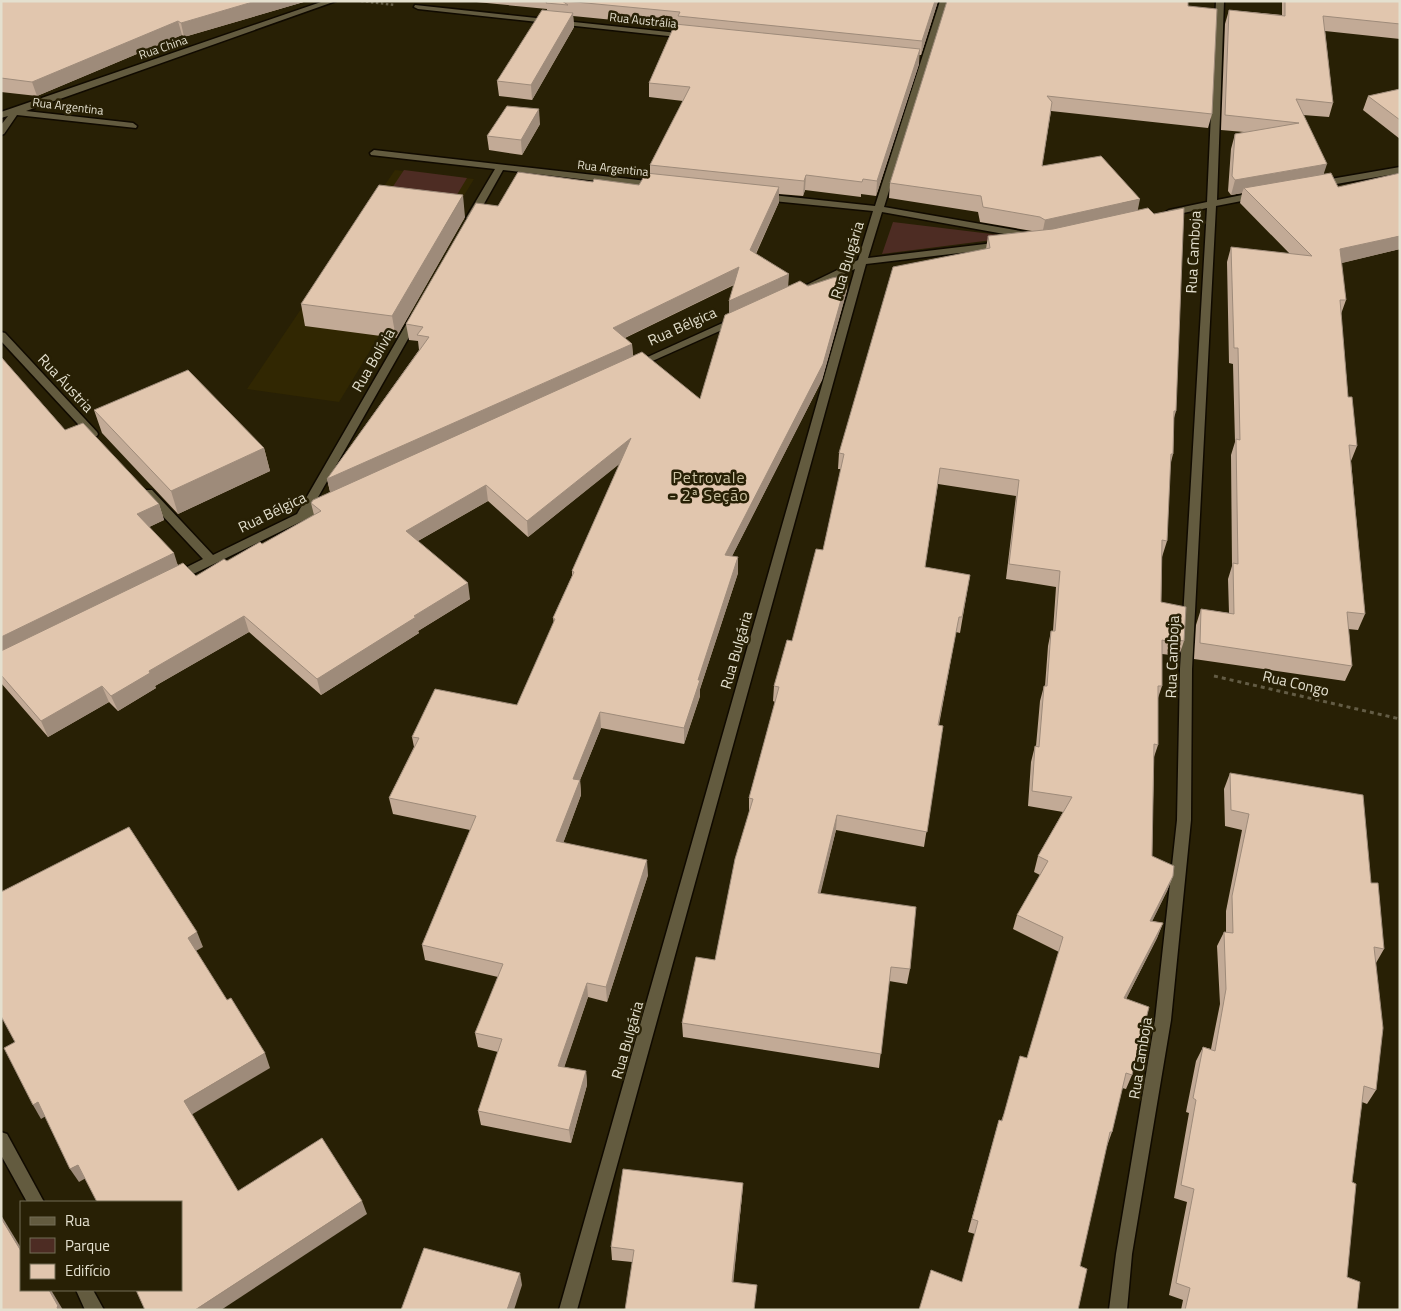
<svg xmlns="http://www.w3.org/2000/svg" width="1401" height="1311" viewBox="0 0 1401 1311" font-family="'Titillium Web',sans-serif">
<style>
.built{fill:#312702}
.green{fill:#4d2c23}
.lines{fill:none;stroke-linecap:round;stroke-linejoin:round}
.street-casing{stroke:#100a00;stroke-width:3}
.path-far1{stroke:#635c45;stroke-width:2.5;stroke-dasharray:2.5 2.5;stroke-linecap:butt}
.path{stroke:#635c45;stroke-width:3;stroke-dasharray:4 4;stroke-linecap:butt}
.street{fill:#635b3f;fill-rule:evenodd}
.wall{fill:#c2aa96;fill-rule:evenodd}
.shaded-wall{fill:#9e8b7a}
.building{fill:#e1c6ae;stroke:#9e8b7a}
.labels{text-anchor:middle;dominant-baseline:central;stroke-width:5;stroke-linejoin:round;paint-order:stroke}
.far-street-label{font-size:12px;fill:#e4e0cf;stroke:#282005}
.street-label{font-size:15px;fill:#e4e0cf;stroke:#282005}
.neighbourhood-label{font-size:16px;letter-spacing:1px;fill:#ccc3a3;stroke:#282005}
</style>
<rect width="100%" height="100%" fill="#282005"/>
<path class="built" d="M395,170L474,179L339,402L247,389Z"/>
<g class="green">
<path d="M404,170L467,178L449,208L384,200Z"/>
<path d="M893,222L1016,237L882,254Z"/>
</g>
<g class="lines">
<g class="street-casing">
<g id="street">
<path d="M324,1H336L26,111L133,123L137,126L136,128L17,115L4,134L1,135V125L8,116L1,118V112Z"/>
<path d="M940,1H948L884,207L1032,233L1037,236L1032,239L882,212L868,258L1002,242L1007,245L1002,248L866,264L577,1310H559L855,269L802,293H796L794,291L858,260L873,211L763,200L758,197L763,194L875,206Z"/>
<path d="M1216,1H1224L1217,200L1257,192L1262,195L1257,198L1216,206L1192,669L1191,820L1171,1020L1132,1254L1127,1310H1109L1116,1254L1155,1020L1177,820L1180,669L1207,208L1169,216L1164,213L1169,210L1207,202Z"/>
<path d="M415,5L687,34L691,36L687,38L418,9L414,7Z"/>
<path d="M374,150L656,182L661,185L656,188L503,170L476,218L471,221L466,218L495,169L371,155L370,153Z"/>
<path d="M1400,167V173L1319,187L1314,184L1319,181Z"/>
<path d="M416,313L421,316L313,506L327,500L333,504L331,507L181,580H173L171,577L173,574L203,559L144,496L142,493L144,490H152L213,555L297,514L411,316Z"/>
<path d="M738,316L743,319L742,321L639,367H631L630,365Z"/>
<path d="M1,332L5,333L97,432L98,434L97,436H89L1,341Z"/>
<path d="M1,1132L7,1134L44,1202H27L1,1155Z"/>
<path d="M76,1290H93L104,1310H85Z"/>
</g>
</g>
<path class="path-far1" d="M361,1L395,5"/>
<path class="path" d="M1214,676L1400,719"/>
<use href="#street" class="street"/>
</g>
<g class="wall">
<path d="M1,1H307L184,37L182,35L37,96L1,92Z"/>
<path d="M466,1H938L921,55H919V64L876,196L861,194V197L805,190L803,196L779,194V202L756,254L788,286H808L848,275L847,290L822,380L732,556L738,573L700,689V696L684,744L601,728L580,780L581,795L563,843L648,875L607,1002L588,997L564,1067L586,1071L587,1085L571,1143L481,1125L478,1111L498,1052L478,1047L475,1033L498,977L425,960L422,945L470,830L393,814L389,798L414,747L412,737L517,705L554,623L553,618L572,576V571L620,463L528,537L488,501L418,541L470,599L418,631L419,633L321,695L249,632L155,686L156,688L118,711L109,702L48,737L1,683V357L65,430L159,504L164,520L149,527L178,565L196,576L262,544L314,515L311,503L330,492L327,479L419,350L418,341L409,340L406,324L498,206L593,182L639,185L650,173V165L683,101L649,97V83L674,26L573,16L574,27L532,100L499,96L497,81L547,10V9ZM734,285L729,313L700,399L633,356L632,344L625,338Z"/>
<path d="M1282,1H1400V39L1325,31L1333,103L1329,117L1303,115L1324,174L1338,187L1400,249L1341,263L1346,300L1341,314L1348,397L1357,446L1351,461L1365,614L1358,630L1348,629L1352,666L1345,681L1194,659L1196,625L1201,609L1229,613L1228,579L1232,566L1231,455L1235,442L1233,364L1229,363L1227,262L1231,247L1290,254L1240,203L1242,193L1231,195L1228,191L1231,149L1235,134L1244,132L1221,130L1225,24L1229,10L1282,15Z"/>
<path d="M1188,6L1212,114L1208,128L1051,111L1042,166L1138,210L1176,411L1174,418L1173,454L1170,466L1167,541L1162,557L1161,602L1184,641L1179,656L1162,654V686L1158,698V745L1154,757L1152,856L1173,876L1167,891L1152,921L1163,923L1157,938L1126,999L1132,1075L1126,1089L1122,1088L1112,1132L1107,1146L962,1282L975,1234L968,1232L999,1120L1001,1121L1027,1058L1059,952L1013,929L1017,915L1040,875L1034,872L1038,856L1063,812L1028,806L1031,762L1035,746H1036L1040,701L1044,686H1045L1048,646L1051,631H1053L1056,587L1006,579L1016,496L938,484L925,567L970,575L960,633L956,632L939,725L943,726L924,847L836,830L820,893L910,969L907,984L889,981L879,1068L683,1037L682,1023L715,960L749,813V798L775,702L773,701L774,686L792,641L823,550L841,469H838L839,453L986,249L988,236L1032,231L980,222L978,212L889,198L890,183Z"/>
<path d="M1400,89V139L1363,110L1368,96Z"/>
<path d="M540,124L522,155L489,150L487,136Z"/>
<path d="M465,217L396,338L305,326L301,304Z"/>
<path d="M94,410L264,448L270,471L178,514L102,433Z"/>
<path d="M1230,773L1371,883L1384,949L1376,963V1090L1367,1104L1362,1102L1352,1182L1347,1277L1357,1310H1181L1183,1300L1169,1295L1187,1202L1174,1198L1189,1113L1186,1112L1196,1061L1203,1047L1211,1049L1220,1004L1217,946L1224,932H1226V911L1242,830L1225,826L1224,789Z"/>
<path d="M743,1183L742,1196L733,1282L755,1310L632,1262L612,1260L611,1247Z"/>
</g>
<g class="shaded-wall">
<path d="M256,1H307L184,37L181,23Z"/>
<path d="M935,1H938L921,55L922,41Z"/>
<path d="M573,13L574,27L532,100L531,85Z"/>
<path d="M178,21L182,35L37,96L32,82Z"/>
<path d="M920,49L919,64L876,196L877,181Z"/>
<path d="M539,109L540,124L522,155L521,140Z"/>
<path d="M1327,164L1322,179L1244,188L1242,193L1231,195L1235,180Z"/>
<path d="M806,175L805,190L803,196L804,181Z"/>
<path d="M779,187V202L750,266V250Z"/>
<path d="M463,195L465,217L396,338L392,316Z"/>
<path d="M1140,199L1137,214L1042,235L1045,220Z"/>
<path d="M1400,236V249L1334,265L1340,249Z"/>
<path d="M739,267V282L614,343L613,328Z"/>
<path d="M789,274L788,289L729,316V301Z"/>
<path d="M848,275L847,290L822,380L725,570V555Z"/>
<path d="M632,344L633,359L331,495L327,479Z"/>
<path d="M631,438L632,454L528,537L527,521Z"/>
<path d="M264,448L270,471L178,514L171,491Z"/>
<path d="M486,485L488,501L409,546L406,531Z"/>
<path d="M159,504L164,520L143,530L137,514Z"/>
<path d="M174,553L179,569L1,656V637Z"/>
<path d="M738,557V573L700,689V696L684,744V728L698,680Z"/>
<path d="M468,583L470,599L418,631L419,633L321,695L317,679L414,616Z"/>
<path d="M244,616L249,632L155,686L156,688L118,711L111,696L149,671Z"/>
<path d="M102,686L109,702L48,737L41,721Z"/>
<path d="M600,712L601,728L580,780L581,795L558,857L556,841L573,779Z"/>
<path d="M837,815L836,830L817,908L818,893Z"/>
<path d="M647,860L648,875L607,1002L606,987Z"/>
<path d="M1173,876L1167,891L1145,936L1150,921Z"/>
<path d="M1163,923L1157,938L1119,1013L1124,998Z"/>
<path d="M197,932L203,947L194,952L188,938Z"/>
<path d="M587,983L588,997L560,1080L558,1066Z"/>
<path d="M265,1053L270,1068L191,1115L184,1101Z"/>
<path d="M586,1071L587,1085L571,1143L569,1130Z"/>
<path d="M38,1102L46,1116L41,1119L33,1105Z"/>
<path d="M78,1165L86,1178L79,1182L70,1169Z"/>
<path d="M743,1183L742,1196L732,1295V1282Z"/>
<path d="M362,1201L367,1214L221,1310H195Z"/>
<path d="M1,1215L21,1248V1251L1,1218Z"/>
<path d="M520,1273L522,1285L514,1310H507Z"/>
<path d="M49,1290H51L63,1310H58Z"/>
</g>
<g class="building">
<path d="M1,1H256L181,23L178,21L32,82L1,78Z"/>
<path d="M547,1H562L568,5L546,3Z"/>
<path d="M565,1H935L922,41L678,16L680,12Z"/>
<path d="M947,1H1188V6L1217,9L1212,114L1047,96L1052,102L1042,166L1101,156L1140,199L1045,220L1040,217L983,207L981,196L890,183Z"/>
<path d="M1285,1H1400V24L1323,16L1333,103L1296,99L1327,164L1235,180L1232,176L1235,134L1299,123L1225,115L1229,10L1285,16Z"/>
<path d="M542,10L573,13L531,85L497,81Z"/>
<path d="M675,24L920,49L877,181L863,179L862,182L806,175L804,181L650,165L690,87L649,83Z"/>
<path d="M1400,89V120L1368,96Z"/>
<path d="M507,106L539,109L521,140L487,136Z"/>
<path d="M518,172L593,182L594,179L639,185L646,173L779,187L750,250L789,274L729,301L739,267L613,328L632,344L327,479L429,337L417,335L423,327L406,324L476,203L498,206Z"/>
<path d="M1331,173L1338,187L1400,173V236L1340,249L1346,300H1340L1348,397H1352L1357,446L1349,445L1365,614L1347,612L1352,666L1200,643L1201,609L1234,614L1233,563L1238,564L1236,439L1240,440L1238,348H1234L1231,247L1312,256L1244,188Z"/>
<path d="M379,185L463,195L392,316L301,304Z"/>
<path d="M1148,208L1154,214L1184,208L1176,411H1174L1173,454H1171L1167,541L1162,540L1161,602L1186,607L1184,641L1166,638V641L1162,640V686H1158V745L1154,744L1152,856L1174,866L1173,876L1150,921L1163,923L1124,998L1149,1007L1132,1075L1126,1073L1112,1132H1110L1080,1266L1087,1269L1078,1310H919L931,1270L962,1282L978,1221L972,1219L999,1120L1002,1121L1020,1056L1027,1058L1063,937L1017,915L1048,861L1038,856L1072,797L1032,791L1035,746L1039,747L1044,686H1047L1051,631H1055L1060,571L1009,564L1019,480L940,468L925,567L970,575L962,617H959L938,725L943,726L927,832L837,815L818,893L916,907L910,969L891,967L881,1054L682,1023L696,957L715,960L735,859L753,799L749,798L779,687L774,686L787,640L792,641L816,549L823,550L844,454L839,453L893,267L990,248L988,236L1053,229Z"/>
<path d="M848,275L823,364L725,555L738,557L698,680H700L684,728L600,712L573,779L580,780L556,841L647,860L606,987L587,983L558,1066L586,1071L569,1130L478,1111L502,1039L475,1033L503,964L422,945L476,816L389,798L419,738L412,737L435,689L517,705L555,619L553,618L574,572L572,571L631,438L527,521L486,485L406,531L468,583L414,616L416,617L317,679L244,616L149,671L150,673L111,696L102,686L41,721L1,675V651L183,563L196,576L224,559L227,561L260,542L262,544L321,511L311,503L313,500L642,352L700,399L725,315L800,281L808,286L832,278Z"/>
<path d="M1,357L65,430L83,423L159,504L137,514L174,553L1,637Z"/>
<path d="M188,370L264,448L171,491L94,410Z"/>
<path d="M1230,773L1363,795L1371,883H1378L1384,949L1374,947L1383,1028L1376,1090L1364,1086L1352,1182L1356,1184L1347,1277L1360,1282L1357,1310H1185L1190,1288L1176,1283L1194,1189L1181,1185L1196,1100L1193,1098L1203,1047L1215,1051L1226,989L1224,932L1233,933L1232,896L1249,814L1231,810Z"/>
<path d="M129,827L197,932L188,938L227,1000L231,998L265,1053L184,1101L238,1191L322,1138L362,1201L195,1310H145L136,1290H181V1202H97L78,1165L70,1169L38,1102L33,1105L4,1048L15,1042L1,1016V892Z"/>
<path d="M623,1169L743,1183L732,1282L757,1285L754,1310H625L634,1250L611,1247Z"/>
<path d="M1,1218L21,1251V1290H49L58,1306L57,1307L58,1310H1Z"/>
<path d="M424,1248L520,1273L507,1310H401Z"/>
</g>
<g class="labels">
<g class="far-street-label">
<text transform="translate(643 20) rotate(6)">Rua Austrália</text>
<text transform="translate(163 47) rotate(-19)">Rua China</text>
<text transform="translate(68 106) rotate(7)">Rua Argentina</text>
<text transform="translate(613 168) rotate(6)">Rua Argentina</text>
</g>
<g class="street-label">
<text transform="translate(1193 252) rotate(-87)">Rua Camboja</text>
<text transform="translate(847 260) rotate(-73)">Rua Bulgária</text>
<text transform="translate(682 326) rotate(-24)">Rua Bélgica</text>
<text transform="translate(373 360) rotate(-60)">Rua Bolívia</text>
<text transform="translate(66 383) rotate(47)">Rua Áustria</text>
<text transform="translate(272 512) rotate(-26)">Rua Bélgica</text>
<text transform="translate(736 650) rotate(-74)">Rua Bulgária</text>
<text transform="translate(1172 657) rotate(-88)">Rua Camboja</text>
<text transform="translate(1296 683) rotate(13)">Rua Congo</text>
<text transform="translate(627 1040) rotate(-74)">Rua Bulgária</text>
<text transform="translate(1140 1058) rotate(-81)">Rua Camboja</text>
</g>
<g class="neighbourhood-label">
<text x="709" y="477">Petrovale<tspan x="709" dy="18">- 2ª Seção</tspan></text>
</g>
</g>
<rect width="1401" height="1311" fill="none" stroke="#e4e0cf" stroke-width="5"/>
<rect x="20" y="1201" width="162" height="90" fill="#282005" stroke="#736d56"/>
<rect x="30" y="1217" width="25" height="8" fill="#635b3f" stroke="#736d56"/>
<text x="65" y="1226" font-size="15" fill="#e4e0cf">Rua</text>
<rect x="30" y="1238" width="25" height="15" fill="#4d2c23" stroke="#736d56"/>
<text x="65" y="1251" font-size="15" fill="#e4e0cf">Parque</text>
<rect x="30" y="1264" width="25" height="15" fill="#e1c6ae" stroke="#736d56"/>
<text x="65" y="1276" font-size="15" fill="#e4e0cf">Edifício</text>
</svg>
